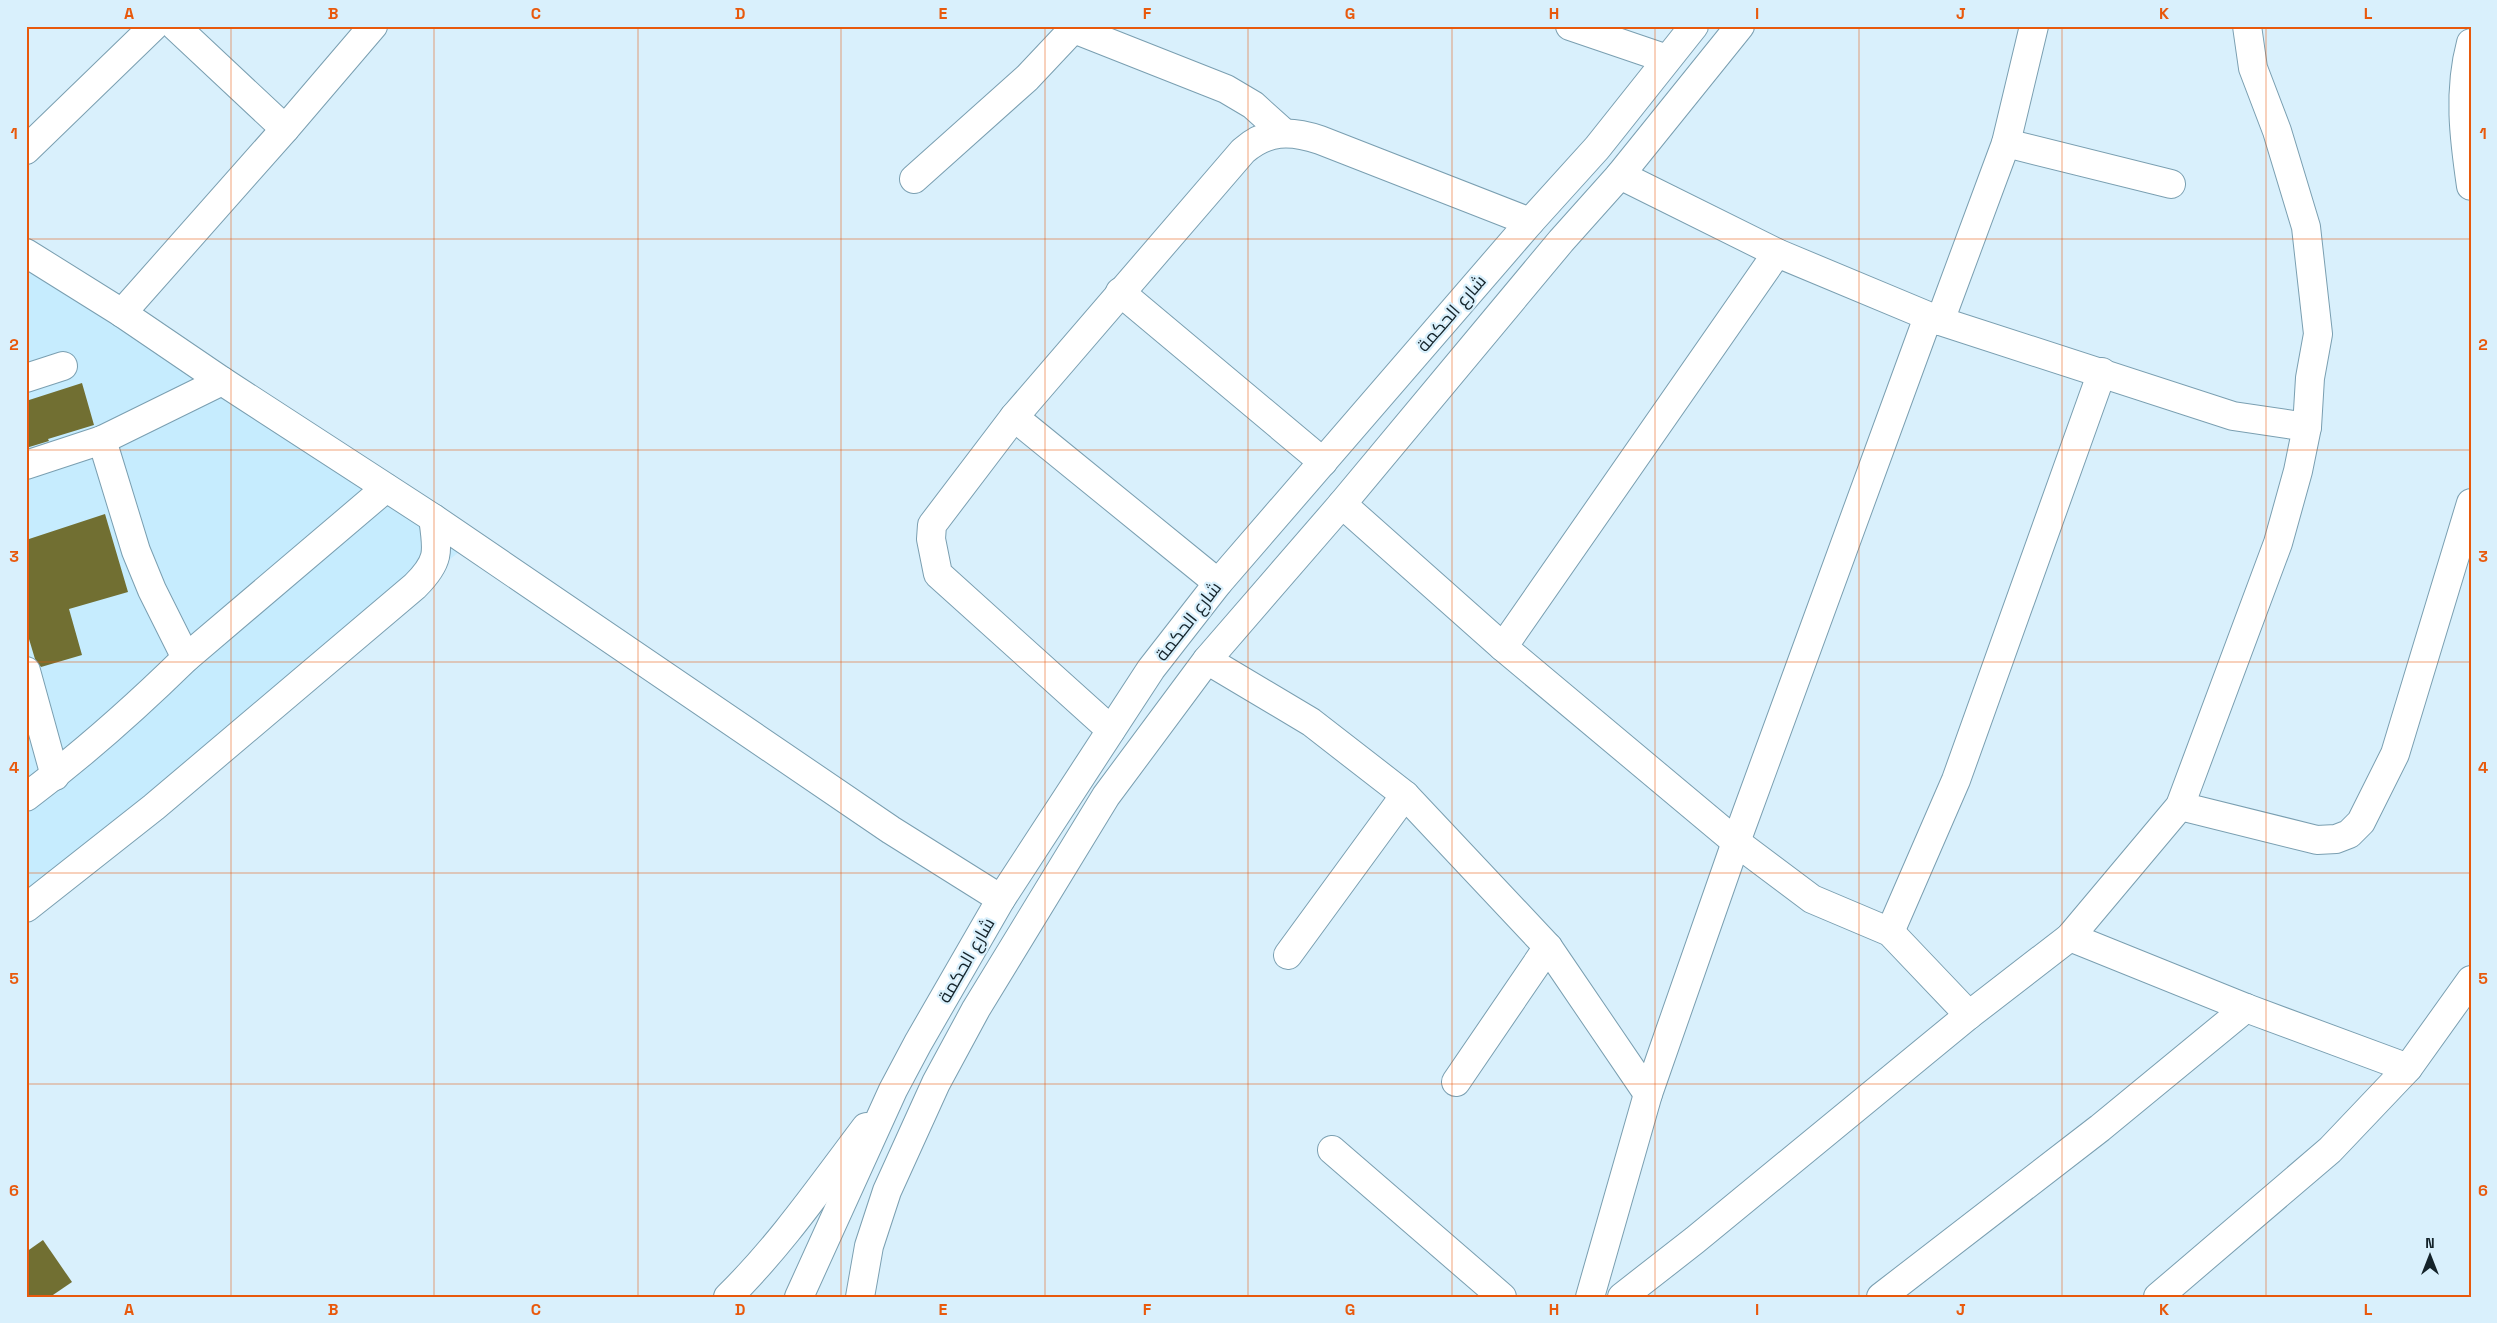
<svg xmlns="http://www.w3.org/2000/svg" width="2497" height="1323" viewBox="0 0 2497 1323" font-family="'Space Grotesk',Cairo,sans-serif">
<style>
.built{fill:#c6ecfe}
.building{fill:#716f32}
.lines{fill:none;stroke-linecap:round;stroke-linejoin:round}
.minor-casing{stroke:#7a9fb1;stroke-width:30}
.minor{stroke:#fff;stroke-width:28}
.grid{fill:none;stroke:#e8590c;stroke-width:1;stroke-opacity:0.55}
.labels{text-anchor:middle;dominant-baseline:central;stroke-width:4.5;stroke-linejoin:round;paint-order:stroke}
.street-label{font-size:18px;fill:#14232a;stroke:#d9f0fc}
.neatline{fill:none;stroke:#e8590c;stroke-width:2}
.grid-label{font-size:16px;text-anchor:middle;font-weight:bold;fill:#e8590c}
</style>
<rect width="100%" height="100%" fill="#d9f0fc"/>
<path class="built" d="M26,262L469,544L26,898Z"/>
<g class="building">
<path d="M82,383L94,425L48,439L49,441L26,448V401Z"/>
<path d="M105,514L128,592L69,609L82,655L41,667L35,659L26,629V540Z"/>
<path d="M43,1240L72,1282L50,1297H26V1252Z"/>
</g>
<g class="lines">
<g class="minor-casing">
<g id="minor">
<path d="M175,26L285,129"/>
<path d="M1570,26L1667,59"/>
<path d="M1074,29L1226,89L1253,105L1284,133"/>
<path d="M2471,43C2458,91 2464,138 2471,186"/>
<path d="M2006,143L2171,184"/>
<path d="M26,150L154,26"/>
<path d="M1620,175L1777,253L1940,321L2233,416L2307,427"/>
<path d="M914,179L1027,78L1076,26"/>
<path d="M26,253L122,313L222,381L433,518L891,830L1001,899"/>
<path d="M1120,292L1323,462"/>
<path d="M122,313L285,129L373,26"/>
<path d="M1940,321L2006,143L2034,26"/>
<path d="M26,378L63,366"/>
<path d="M1014,417L1218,583"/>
<path d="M102,440L136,551L152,590L186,658"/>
<path d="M26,465L102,440L222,381"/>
<path d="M1342,504L1503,647L1736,842L1812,899L1890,932L1969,1015"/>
<path d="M1503,647L1777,253"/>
<path d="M1207,660L1311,722L1405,795L1548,947L1648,1094"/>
<path d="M26,671L55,776"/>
<path d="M1111,730L938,574L931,539L932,525L1014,417L1243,151C1267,130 1290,130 1320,140L1530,222"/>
<path d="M26,797C82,755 136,707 186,658L386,488"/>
<path d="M2180,806L2317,840L2336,839L2349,834L2361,822L2395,754L2471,503"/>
<path d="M26,908L154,807L415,586C440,561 438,552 433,518"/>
<path d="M1890,932L1956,780L2102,372"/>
<path d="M2070,937L2246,1008L2408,1068"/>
<path d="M1288,955L1405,795"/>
<path d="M1456,1082L1548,947"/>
<path d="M1332,1150L1502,1297"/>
<path d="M728,1297C780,1246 822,1185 866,1127"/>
<path d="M799,1297L893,1090L918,1043L1001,899L1151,669L1218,583L1530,222L1597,148L1694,26"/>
<path d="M860,1297L869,1246L887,1191L936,1083L976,1009L1106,796L1207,660L1342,504L1561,241L1620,175L1740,26"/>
<path d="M1590,1297L1648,1094L1736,842L1928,317"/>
<path d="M1622,1297L1695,1240L1969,1015L2070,937L2180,806L2278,543L2298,471L2307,427L2310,378L2318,334L2306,227L2277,131L2253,68L2247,26"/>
<path d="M1881,1297L2100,1128L2246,1008"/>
<path d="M2158,1297L2330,1150L2408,1068L2471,980"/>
</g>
</g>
<use href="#minor" class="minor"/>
</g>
<path class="grid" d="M231,26V1297M434,26V1297M638,26V1297M841,26V1297M1045,26V1297M1248,26V1297M1452,26V1297M1655,26V1297M1859,26V1297M2062,26V1297M2266,26V1297M26,239H2471M26,450H2471M26,662H2471M26,873H2471M26,1084H2471"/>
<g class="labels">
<g class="street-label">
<text transform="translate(1451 313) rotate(-49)">شارع الحكمة</text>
<text transform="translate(1188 621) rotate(-52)">شارع الحكمة</text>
<text transform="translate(966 960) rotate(-60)">شارع الحكمة</text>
</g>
</g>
<rect width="2497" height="1323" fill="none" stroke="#d9f0fc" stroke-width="55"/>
<g transform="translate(2430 1256)" stroke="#d9f0fc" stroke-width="4" paint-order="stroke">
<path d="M0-4L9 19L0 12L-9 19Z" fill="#14232a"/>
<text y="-8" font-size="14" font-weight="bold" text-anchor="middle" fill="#14232a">N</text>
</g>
<rect x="28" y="28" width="2442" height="1268" class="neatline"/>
<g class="grid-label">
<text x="129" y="19">A</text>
<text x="333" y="19">B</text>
<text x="536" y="19">C</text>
<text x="740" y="19">D</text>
<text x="943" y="19">E</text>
<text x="1147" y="19">F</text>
<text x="1350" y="19">G</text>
<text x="1554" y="19">H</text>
<text x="1757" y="19">I</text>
<text x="1961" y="19">J</text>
<text x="2164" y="19">K</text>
<text x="2368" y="19">L</text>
<text x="14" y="139">1</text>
<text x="2483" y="139">1</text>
<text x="14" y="350">2</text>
<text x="2483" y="350">2</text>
<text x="14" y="562">3</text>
<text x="2483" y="562">3</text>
<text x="14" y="773">4</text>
<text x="2483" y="773">4</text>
<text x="14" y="984">5</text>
<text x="2483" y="984">5</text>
<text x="14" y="1196">6</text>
<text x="2483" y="1196">6</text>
<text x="129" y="1315">A</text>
<text x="333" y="1315">B</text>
<text x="536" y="1315">C</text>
<text x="740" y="1315">D</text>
<text x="943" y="1315">E</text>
<text x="1147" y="1315">F</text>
<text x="1350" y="1315">G</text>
<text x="1554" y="1315">H</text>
<text x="1757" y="1315">I</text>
<text x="1961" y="1315">J</text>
<text x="2164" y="1315">K</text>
<text x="2368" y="1315">L</text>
</g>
</svg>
